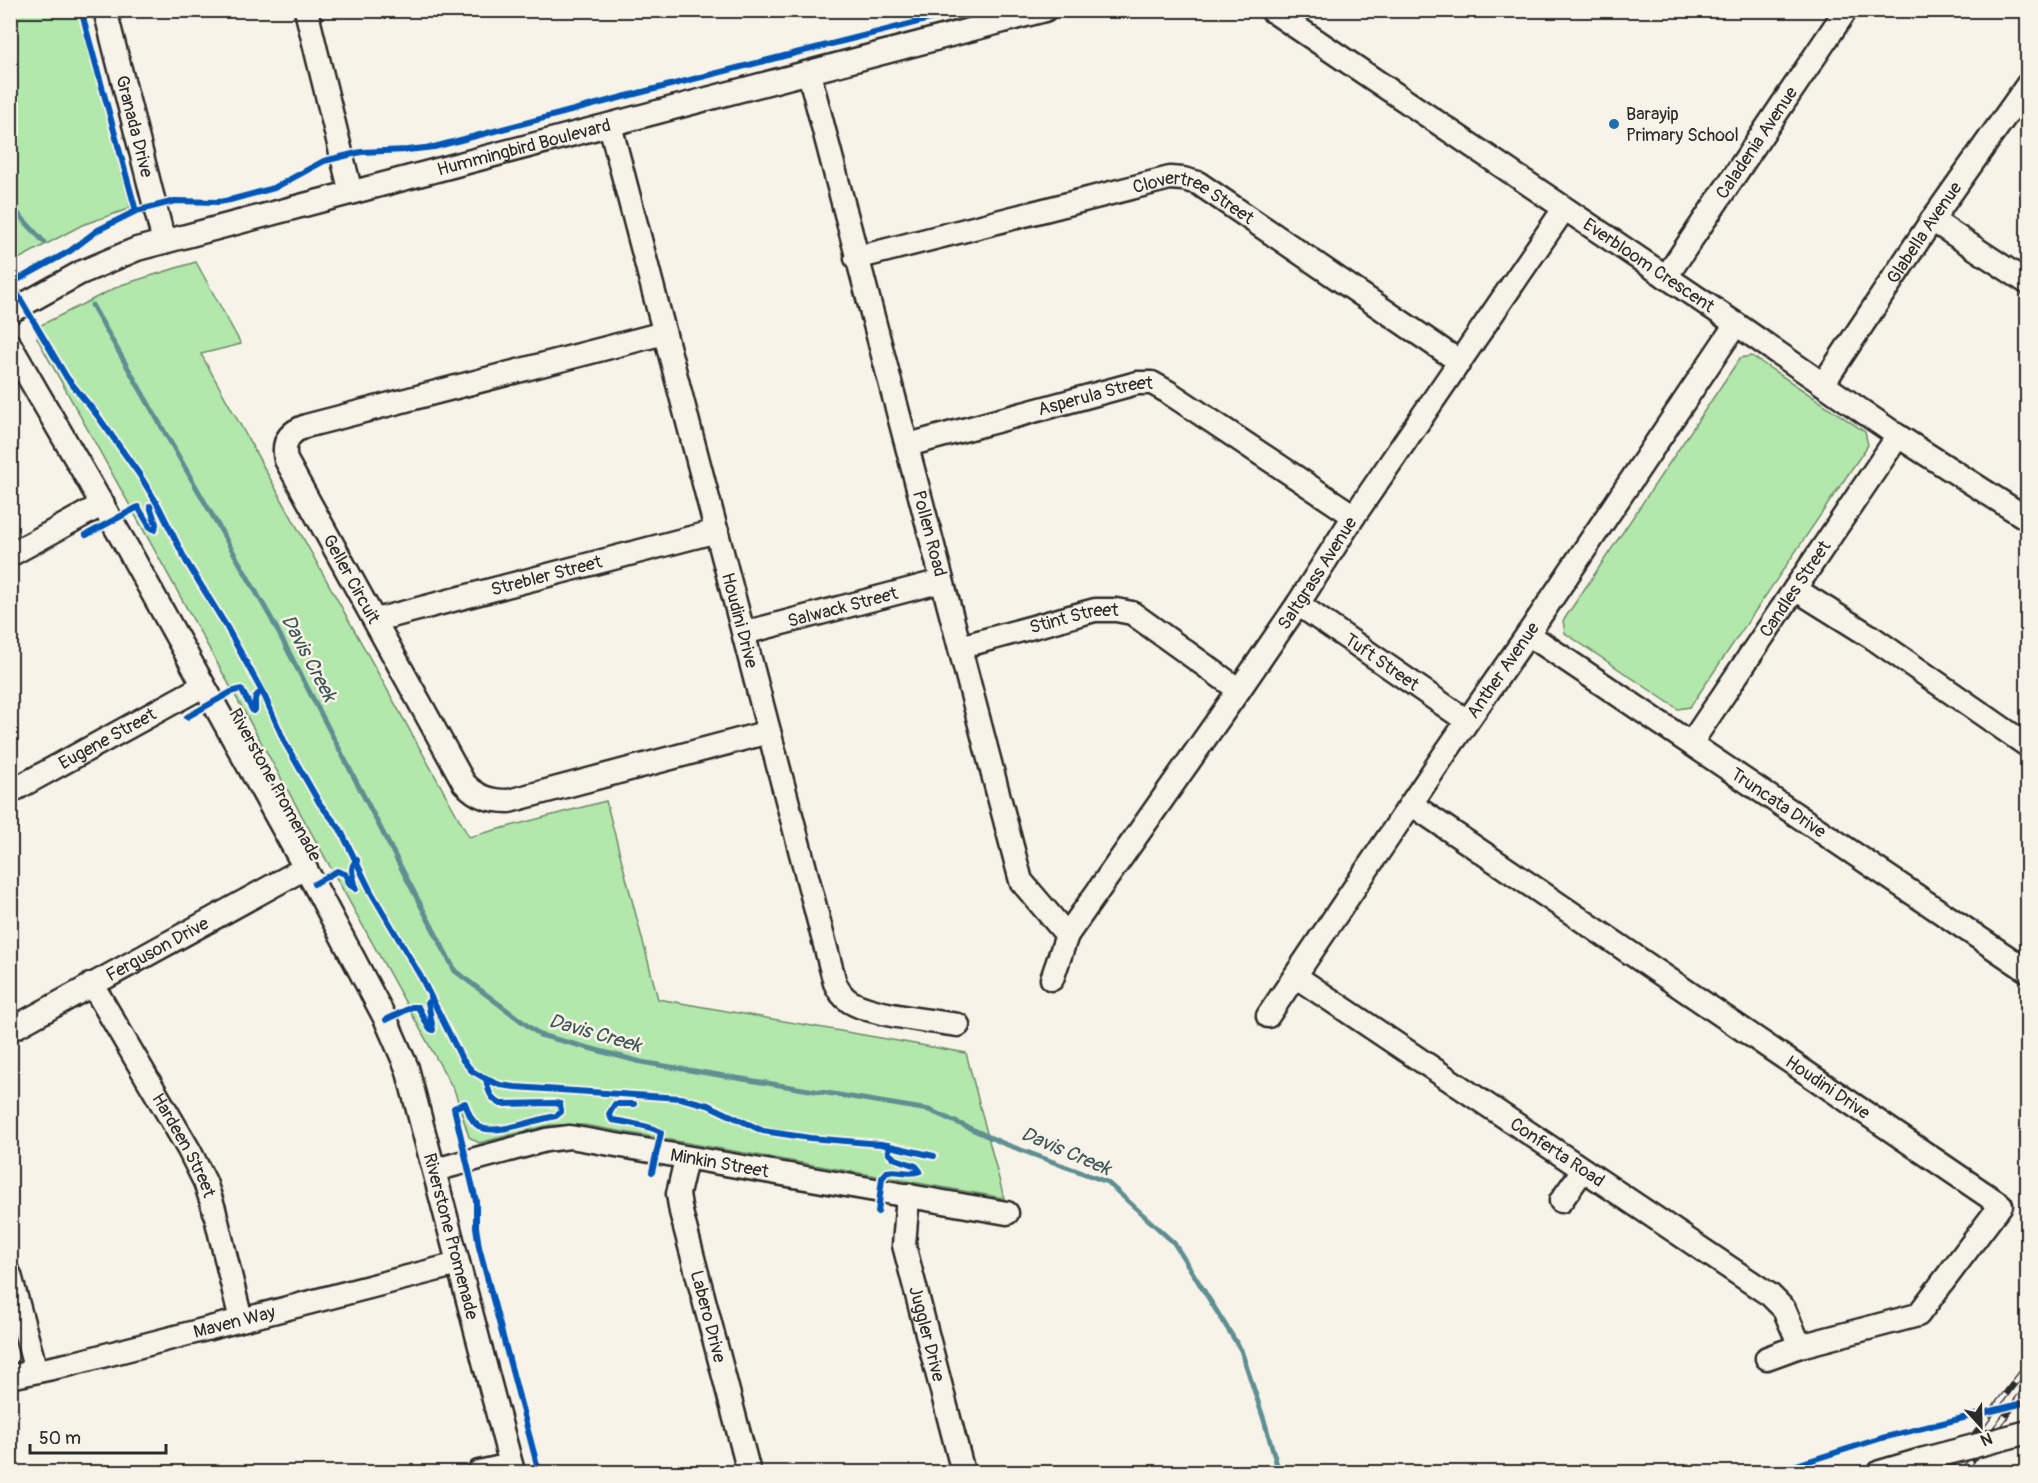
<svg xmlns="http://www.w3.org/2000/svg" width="2038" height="1483" viewBox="0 0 2038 1483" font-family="Pangolin,sans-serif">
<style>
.green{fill:#b2e8ab;stroke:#6e8a6b;stroke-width:1.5}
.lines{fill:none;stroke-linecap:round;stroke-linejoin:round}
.stream{stroke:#5f8f93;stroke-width:5}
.minor-casing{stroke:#2b2b2b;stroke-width:27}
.minor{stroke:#f7f3e8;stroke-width:22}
.rail-casing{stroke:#2b2b2b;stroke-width:7}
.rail{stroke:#f7f3e8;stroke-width:4.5;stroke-dasharray:14;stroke-linecap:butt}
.minor-bridge-casing{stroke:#2b2b2b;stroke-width:27;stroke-linecap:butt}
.minor-bridge{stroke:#f7f3e8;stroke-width:22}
.cycleway-casing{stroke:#f7f3e8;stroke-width:10}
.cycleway{stroke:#0057b8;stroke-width:6}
.poi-dot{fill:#1f6fb2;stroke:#f7f3e8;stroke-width:2}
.labels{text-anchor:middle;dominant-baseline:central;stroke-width:5;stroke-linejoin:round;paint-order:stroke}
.poi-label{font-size:18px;fill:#2b2b2b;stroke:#f7f3e8;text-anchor:start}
.street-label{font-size:18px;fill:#2b2b2b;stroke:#f7f3e8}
.water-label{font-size:20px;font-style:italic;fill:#405556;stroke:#f7f3e8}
</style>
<rect width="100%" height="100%" fill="#f7f3e8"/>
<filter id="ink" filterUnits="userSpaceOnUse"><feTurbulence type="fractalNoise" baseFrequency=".0167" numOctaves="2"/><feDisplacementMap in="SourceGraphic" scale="12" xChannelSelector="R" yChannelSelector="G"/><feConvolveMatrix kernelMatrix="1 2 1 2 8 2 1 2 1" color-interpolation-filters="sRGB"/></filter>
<g filter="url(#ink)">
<g class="green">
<path d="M11,10L83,11L130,206L128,209L82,225L11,263Z"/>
<path d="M196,262L241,344L201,354L469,837L606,801L658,999L966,1053L1004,1198L584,1125H550L479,1143L469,1137L455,1092L37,338L39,326L121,285Z"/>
<path d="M1752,356L1865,432L1868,445L1690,707L1678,709L1565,633L1563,621L1740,358Z"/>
</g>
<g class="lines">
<g class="stream">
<path d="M10,205L44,242"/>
<path d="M92,305L271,618L455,971L540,1035L641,1062L929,1110L1005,1144L1107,1182L1174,1243L1241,1350L1264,1420L1279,1472"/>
</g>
<g class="minor-casing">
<g id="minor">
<path id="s1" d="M105,10L164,242"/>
<path d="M306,10L351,193"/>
<path id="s2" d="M1271,10L1736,324L1898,436L2028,519"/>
<path id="s3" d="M809,73L1021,881L1067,935L1052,979"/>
<path id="s4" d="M610,125L835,983C838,990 842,996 849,1001C870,1015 931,1021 958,1025"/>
<path d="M1932,220L2028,283"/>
<path id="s5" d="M856,258L1170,178L1183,179L1198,183L1460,362"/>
<path id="s6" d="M1666,277L1846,10"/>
<path id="s7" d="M10,312L80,273L137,249L1045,10"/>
<path id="s8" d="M664,333L306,426C289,432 282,442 286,460L464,783C477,797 490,801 509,801L769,732"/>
<path id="s9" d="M10,345L128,549L314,884L386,1020L407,1068L513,1472"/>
<path id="s10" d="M1823,384L1932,220L2028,84"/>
<path id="s11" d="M908,445L1137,383H1152L1168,392L1354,516"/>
<path d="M10,555L103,504"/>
<path d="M1795,589L1870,636L2028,746"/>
<path id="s12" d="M1298,604L1467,721"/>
<path id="s13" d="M376,620L717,531"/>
<path id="s14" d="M744,633L942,581"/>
<path id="s15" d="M1528,634L2028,971"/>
<path id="s16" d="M960,647L1095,610H1116L1132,613L1239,690"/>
<path id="s17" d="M1691,743L1898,436"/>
<path id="s18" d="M10,792L203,686"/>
<path id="s19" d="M1411,804L2001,1205L1918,1315L1800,1346L1767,1358"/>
<path id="s20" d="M1067,935L1239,690L1298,604L1354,516L1564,209"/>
<path id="s21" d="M1295,976L1770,1295L1784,1309L1800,1346"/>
<path id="s22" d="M92,984L189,1150L205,1182L214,1209L241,1320"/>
<path id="s23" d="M1268,1016L1446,752L1528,634L1736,324"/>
<path id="s24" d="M10,1030L305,868"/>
<path id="s25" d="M686,1159L678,1194L681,1212L749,1472"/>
<path id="s26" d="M435,1170L546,1140L570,1137L1007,1213"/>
<path id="s27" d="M908,1195L904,1245L963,1472"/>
<path d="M1561,1201L1583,1170"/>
<path d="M10,1275L36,1371"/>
<path id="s28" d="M10,1377L71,1364L458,1264"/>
<path d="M479,1472L511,1465"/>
<path d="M1880,1472L1921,1460"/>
</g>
</g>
<use href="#minor" class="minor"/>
<g class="rail-casing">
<g id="rail">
<path d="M1946,1472L2028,1365"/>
<path d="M1963,1472L2028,1386"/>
</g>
</g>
<use href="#rail" class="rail"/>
<g class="minor-bridge-casing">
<path id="minor-bridge" d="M1921,1460L2028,1432"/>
</g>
<use href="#minor-bridge" class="minor-bridge"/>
<g class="cycleway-casing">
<g id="cycleway">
<path d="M81,10L136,211"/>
<path d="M11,283L67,378L97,415L139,474L158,505L186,561L225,624L265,697L285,743L320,804L340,829L371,892L421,977L462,1059L472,1071L486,1079L500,1085L515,1087L680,1098L708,1105L763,1131L810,1138L881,1144L934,1156"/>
<path d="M10,284L70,251L98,230L136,211L175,201L219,202L230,200L274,188L324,161L361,152L407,150L434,147L623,97L965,10"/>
<path d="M86,535L138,507L150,527L155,530L156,524L150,506"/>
<path d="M187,717L231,692L241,689L253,711L255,710C256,701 252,697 261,692"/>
<path d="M314,884L337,871L345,874L350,885L356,889C355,879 347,868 357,860"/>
<path d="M386,1020L412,1007H418L429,1028L433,1030L428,1002"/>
<path d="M486,1079C488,1090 490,1099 501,1104L554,1103L560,1104L561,1112L556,1116C537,1119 496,1136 480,1127C471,1122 469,1113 465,1103L454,1108L476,1201V1227L479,1247L539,1472"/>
<path d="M634,1104H615L609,1114L612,1120C624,1122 654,1126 661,1133L652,1172"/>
<path d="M878,1212L882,1178L887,1172C898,1169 909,1176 920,1171L916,1166L896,1159L889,1154L888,1145"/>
<path d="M1774,1472L1882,1438L2028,1402"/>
</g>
</g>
<use href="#cycleway" class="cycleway"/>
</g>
</g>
<circle class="poi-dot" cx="1614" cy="124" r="6"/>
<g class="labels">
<g class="poi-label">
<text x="1626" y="114">Barayip<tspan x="1626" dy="21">Primary School</tspan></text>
</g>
<g class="street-label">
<text stroke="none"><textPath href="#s1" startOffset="120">Granada Drive</textPath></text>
<text stroke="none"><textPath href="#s6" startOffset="162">Caladenia Avenue</textPath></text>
<text stroke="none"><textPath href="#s7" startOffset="542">Hummingbird Boulevard</textPath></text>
<text stroke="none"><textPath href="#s5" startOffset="352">Clovertree Street</textPath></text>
<text stroke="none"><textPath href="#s10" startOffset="182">Glabella Avenue</textPath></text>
<text stroke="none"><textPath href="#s2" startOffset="456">Everbloom Crescent</textPath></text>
<text stroke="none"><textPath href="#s11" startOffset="194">Asperula Street</textPath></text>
<text stroke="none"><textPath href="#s3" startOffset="476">Pollen Road</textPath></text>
<text stroke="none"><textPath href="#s20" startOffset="440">Saltgrass Avenue</textPath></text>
<text stroke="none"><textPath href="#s13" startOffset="176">Strebler Street</textPath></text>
<text stroke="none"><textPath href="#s8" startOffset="550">Geller Circuit</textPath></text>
<text stroke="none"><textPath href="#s17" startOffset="186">Candles Street</textPath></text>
<text stroke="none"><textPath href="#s14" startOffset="102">Salwack Street</textPath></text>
<text stroke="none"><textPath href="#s4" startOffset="512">Houdini Drive</textPath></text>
<text stroke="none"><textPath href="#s16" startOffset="118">Stint Street</textPath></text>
<text stroke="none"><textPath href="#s12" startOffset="102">Tuft Street</textPath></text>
<text stroke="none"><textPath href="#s23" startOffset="418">Anther Avenue</textPath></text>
<text stroke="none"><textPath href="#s18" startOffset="111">Eugene Street</textPath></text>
<text transform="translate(275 785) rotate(61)">Riverstone Promenade</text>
<text stroke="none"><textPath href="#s15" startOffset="302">Truncata Drive</textPath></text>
<text stroke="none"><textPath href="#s24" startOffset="168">Ferguson Drive</textPath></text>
<text stroke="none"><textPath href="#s19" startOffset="504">Houdini Drive</textPath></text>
<text stroke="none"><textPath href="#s22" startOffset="186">Hardeen Street</textPath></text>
<text stroke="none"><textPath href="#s21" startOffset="316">Conferta Road</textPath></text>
<text stroke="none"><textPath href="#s26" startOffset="291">Minkin Street</textPath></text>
<text stroke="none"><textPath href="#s9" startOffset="999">Riverstone Promenade</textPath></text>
<text stroke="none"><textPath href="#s25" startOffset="162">Labero Drive</textPath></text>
<text stroke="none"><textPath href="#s28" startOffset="231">Maven Way</textPath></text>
<text stroke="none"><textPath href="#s27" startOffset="142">Juggler Drive</textPath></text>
</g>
<g class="water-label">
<text transform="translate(309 658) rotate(62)">Davis Creek</text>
<text transform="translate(595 1033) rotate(16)">Davis Creek</text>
<text transform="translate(1066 1151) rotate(23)">Davis Creek</text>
</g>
</g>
<rect width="2038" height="1483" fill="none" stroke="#f7f3e8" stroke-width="36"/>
<rect x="18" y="18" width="2002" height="1447" fill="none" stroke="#2b2b2b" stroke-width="2" filter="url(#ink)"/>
<g transform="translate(1981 1426) rotate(158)" stroke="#f7f3e8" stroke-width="4.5" paint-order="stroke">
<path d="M0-4.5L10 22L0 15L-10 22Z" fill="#2b2b2b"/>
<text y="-9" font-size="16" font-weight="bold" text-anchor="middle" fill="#2b2b2b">N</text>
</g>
<path d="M30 1444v9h136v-9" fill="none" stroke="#2b2b2b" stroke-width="3"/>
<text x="39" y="1444" font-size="18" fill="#2b2b2b" stroke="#f7f3e8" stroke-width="4.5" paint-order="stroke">50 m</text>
</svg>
